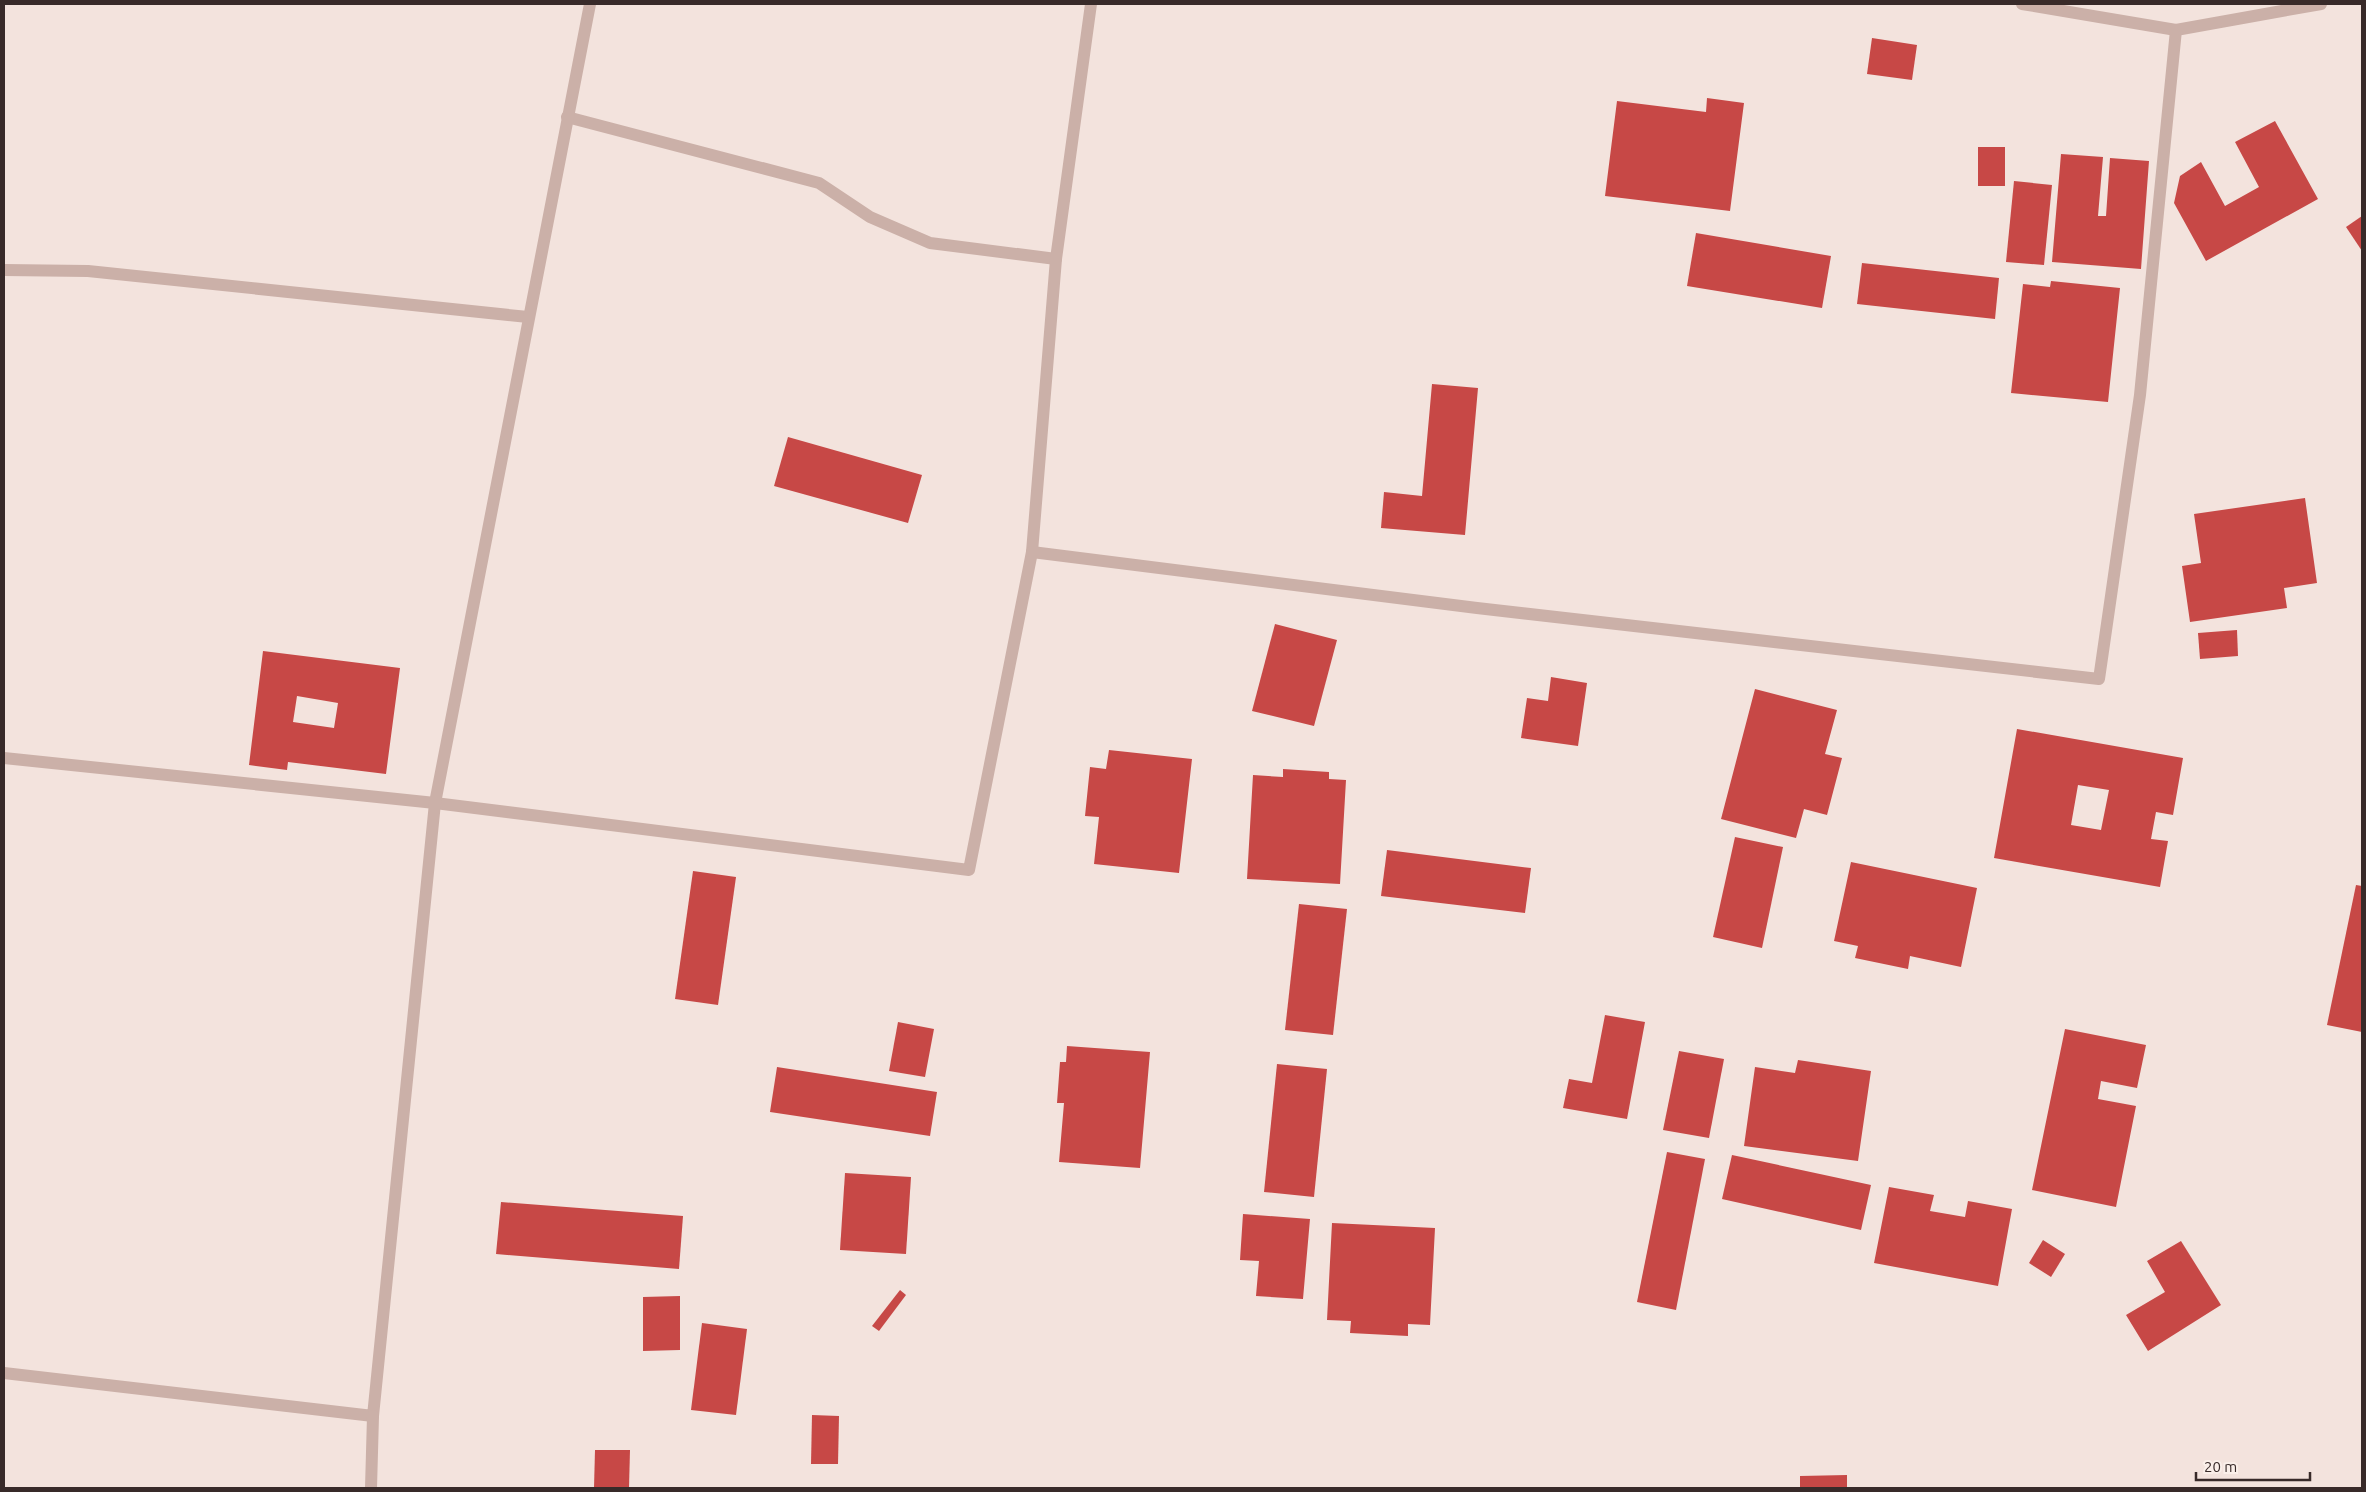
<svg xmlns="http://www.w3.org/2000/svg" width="2366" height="1492" viewBox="0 0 2366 1492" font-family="Ubuntu,sans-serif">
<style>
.building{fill:#c74846;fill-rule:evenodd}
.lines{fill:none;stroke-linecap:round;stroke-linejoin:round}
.minor{stroke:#cbb0a8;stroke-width:12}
</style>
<rect width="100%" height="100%" fill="#f3e3dd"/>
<g class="building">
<path d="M1872,38L1917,45L1912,80L1867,74Z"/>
<path d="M1707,98L1744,103L1730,211L1605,196L1617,101L1706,112Z"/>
<path d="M2275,121L2318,199L2206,261L2174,203L2180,176L2201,162L2225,206L2259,187L2235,142Z"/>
<rect x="1978" y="147" width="27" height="39"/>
<path d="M2061,154L2103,157L2098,216H2106L2110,158L2149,161L2141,269L2052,262Z"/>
<path d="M2014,181L2052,185L2044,265L2006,262Z"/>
<path d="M2362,216V251L2346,227Z"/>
<path d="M1696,233L1831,256L1822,308L1687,286Z"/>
<path d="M1862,263L1999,278L1995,319L1857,304Z"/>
<path d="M2051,281L2120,288L2108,402L2011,393L2023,284L2050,287Z"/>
<path d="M1432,384L1478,388L1465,535L1381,528L1384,492L1422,496Z"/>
<path d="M788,437L922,475L908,523L774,486Z"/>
<path d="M2305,498L2317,583L2284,588L2287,608L2190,622L2182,566L2201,563L2194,514Z"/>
<path d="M1275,624L1337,640L1314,726L1252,711Z"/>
<path d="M2237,630L2238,656L2200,659L2198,633Z"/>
<path d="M263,651L400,668L386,774L288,762L287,770L249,765ZM297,696L338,703L334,728L293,722Z"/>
<path d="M1551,677L1587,683L1578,746L1521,738L1527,698L1548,701Z"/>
<path d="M1755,689L1837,710L1825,754L1842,758L1827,815L1804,809L1796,838L1721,819Z"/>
<path d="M2017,729L2183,758L2173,815L2156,812L2151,839L2168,841L2160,887L1994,858ZM2078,785L2109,790L2101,830L2071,825Z"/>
<path d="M1109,750L1192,759L1179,873L1094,864L1099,817L1085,816L1090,767L1106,769Z"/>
<path d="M1283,769L1329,772V779L1346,780L1340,884L1247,879L1253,775L1283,777Z"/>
<path d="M1735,837L1783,847L1762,948L1713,937Z"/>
<path d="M1387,850L1531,868L1525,913L1381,896Z"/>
<path d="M1851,862L1977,888L1961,967L1910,956L1908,969L1855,958L1858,946L1834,941Z"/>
<path d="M693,871L736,877L718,1005L675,999Z"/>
<path d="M2356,885L2362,886V1032L2327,1025Z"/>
<path d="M1299,904L1347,909L1333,1035L1285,1030Z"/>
<path d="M1605,1015L1645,1022L1627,1119L1563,1108L1569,1079L1592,1083Z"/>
<path d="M898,1022L934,1029L925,1077L889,1071Z"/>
<path d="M2065,1029L2146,1045L2137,1088L2101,1081L2098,1099L2136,1106L2116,1207L2032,1190Z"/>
<path d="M1067,1046L1150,1052L1140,1168L1059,1162L1064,1103H1057L1060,1062H1066Z"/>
<path d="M1679,1051L1724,1059L1709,1138L1663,1130Z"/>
<path d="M1798,1060L1871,1071L1858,1161L1744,1146L1755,1067L1795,1073Z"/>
<path d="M1277,1064L1327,1069L1314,1197L1264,1192Z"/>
<path d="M777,1067L937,1092L930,1136L770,1112Z"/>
<path d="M1667,1152L1705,1159L1676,1310L1637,1302Z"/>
<path d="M1732,1155L1871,1185L1861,1230L1722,1199Z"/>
<path d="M845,1173L911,1177L906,1254L840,1250Z"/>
<path d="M1889,1187L1934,1195L1930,1211L1965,1217L1968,1201L2012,1209L1998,1286L1874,1263Z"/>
<path d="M501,1202L683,1216L679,1269L496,1254Z"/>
<path d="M1243,1214L1310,1219L1303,1299L1256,1296L1259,1261L1240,1260Z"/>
<path d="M1332,1223L1435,1228L1430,1325L1408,1324V1336L1350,1333L1351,1321L1327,1320Z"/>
<path d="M2043,1240L2065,1254L2051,1277L2029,1263Z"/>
<path d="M2181,1241L2221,1305L2148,1351L2126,1315L2165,1292L2147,1261Z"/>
<path d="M900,1290L906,1295L879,1331L872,1326Z"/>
<path d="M680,1296V1350L643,1351V1297Z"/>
<path d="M702,1323L747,1329L736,1415L691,1410Z"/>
<path d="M812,1415L839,1416L838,1464H811Z"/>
<path d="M595,1450H630L629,1488H594Z"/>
<path d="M1847,1475V1488H1800V1476Z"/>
</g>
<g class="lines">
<g class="minor">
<path d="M2022,4L2176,30"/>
<path d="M567,117L819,183L870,217L930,243L1056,259"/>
<path d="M4,270L88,271L528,317"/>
<path d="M1032,552L1056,259L1091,4"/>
<path d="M4,758L435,803L969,870L1032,552L1477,608L2099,679L2140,395L2176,30L2321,4"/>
<path d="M4,1373L373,1416L435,803L590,4"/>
<path d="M371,1488L373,1416"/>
</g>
</g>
<rect width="2366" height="1492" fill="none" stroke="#382a29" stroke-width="10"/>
<path d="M2196 1472v8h114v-8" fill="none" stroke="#382a29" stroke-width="2.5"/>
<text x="2204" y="1472" font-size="15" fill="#382a29" stroke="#faefe9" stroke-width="4" paint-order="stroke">20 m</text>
</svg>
